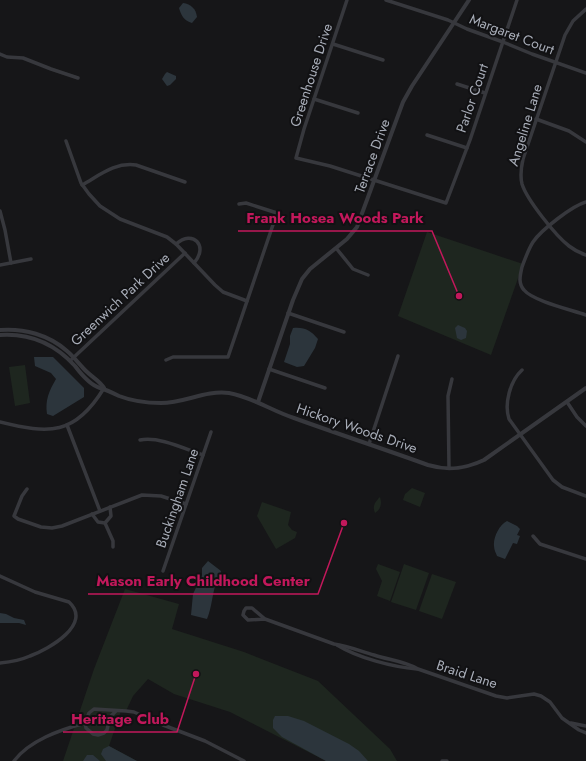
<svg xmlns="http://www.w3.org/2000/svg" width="586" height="761" viewBox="0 0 586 761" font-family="Jost,sans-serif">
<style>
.green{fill:#1e261f}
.water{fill:#2c353c}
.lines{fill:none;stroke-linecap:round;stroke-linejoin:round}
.minor{stroke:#37383d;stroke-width:3.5}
.tertiary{stroke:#37383d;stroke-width:4}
.labels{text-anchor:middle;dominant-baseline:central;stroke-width:4;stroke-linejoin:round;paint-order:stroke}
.street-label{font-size:14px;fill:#a8adb8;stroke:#111113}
.leader{fill:none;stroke:#c2185b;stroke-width:1.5}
.callout-dot{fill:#c2185b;stroke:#111113;stroke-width:1.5}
.callout-label{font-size:15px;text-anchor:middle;font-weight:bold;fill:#c2185b;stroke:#111113;stroke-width:4;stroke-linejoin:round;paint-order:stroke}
</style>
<rect width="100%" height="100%" fill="#161618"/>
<g class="green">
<path d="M427,232L523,264L491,355L398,316Z"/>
<path d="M25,365L30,403L15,406L9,367Z"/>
<path d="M412,488L425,493L420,507L403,500L405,494Z"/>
<path d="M380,497C382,504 381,509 375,513C372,506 375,502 380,497Z"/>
<path d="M262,502L291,512L288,525L292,530L297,532L295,538L276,549L257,516Z"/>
<path d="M378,564L400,572L390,601L377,596L382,581L376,569Z"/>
<path d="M404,564L429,573L416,610L391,602Z"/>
<path d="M432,574L456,582L442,619L419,611Z"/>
<path d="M125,589L179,604L172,629L244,652L318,681L390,749L397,761H326L230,712L174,694L148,679L133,696L126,711H121L109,746L137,761H63L94,669Z"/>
</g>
<g class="water">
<path d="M183,3C191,4 196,9 197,17L192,23C184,21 181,15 179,8Z"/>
<path d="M167,72L176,76V79L170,85L167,86L162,79L165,74Z"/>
<path d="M458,325L465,328L467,331L466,338L461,340L457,338L455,328Z"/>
<path d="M293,328C305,327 310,330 318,339L315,348L304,366L297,367L284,362L290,344V336Z"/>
<path d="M34,357H53L84,388V397L53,416L47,414C45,400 49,391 56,379L51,373L35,366Z"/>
<path d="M507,521L517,526L520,529L517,535L520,536L517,544L513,543L505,559L497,556C496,553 494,550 494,546C493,538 499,525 507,521Z"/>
<path d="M208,561L221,571C221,577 217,578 216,583C212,595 212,607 207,619L191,615L193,594L202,575V568Z"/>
<path d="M0,613L6,614L14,618L24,620L26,625L19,623H0Z"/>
<path d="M275,716H288L304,721L349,744L359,751L368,761H326L282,737L273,728V720Z"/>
<path d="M109,746L137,761H106L101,754L103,749Z"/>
<path d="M87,755H93L100,761H83Z"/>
</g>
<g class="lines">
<g class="minor">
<path d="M347,0L304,129L296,158L330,166L446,203L470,140L517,0"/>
<path d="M386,0L448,20L467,29L503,42L532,54L586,73"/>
<path d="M586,9L573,21L565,35L523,159C521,168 520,176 522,184C527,200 556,236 569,246C574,250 580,253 586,255"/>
<path d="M333,44L383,60"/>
<path d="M0,54L7,57L23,58L51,69L78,78"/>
<path d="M457,84L485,93"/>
<path d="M314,99L358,113"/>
<path d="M536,119L569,131L586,142"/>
<path d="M427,135L467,148"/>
<path d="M66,141L81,183L89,194L100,206L120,219L167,237L176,244L215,285L223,292L247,301"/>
<path d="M82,185C100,175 115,162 136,165L185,182"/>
<path d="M586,202C572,206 541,230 533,242C528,250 525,259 522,267C520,276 518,283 524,290C533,301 572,310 586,315"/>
<path d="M0,211L5,230L11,263"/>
<path d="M176,244C193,229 209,246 194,263"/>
<path d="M336,248L353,269L368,275"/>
<path d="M0,265L31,259"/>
<path d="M288,313L344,332"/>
<path d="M72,359L185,253"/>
<path d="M166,360L173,357H228L277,213L246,203L239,204"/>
<path d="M269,369L325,388"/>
<path d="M522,370C510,381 504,404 509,419L553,480L562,487L586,496"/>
<path d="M567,402L577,417L586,426"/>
<path d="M0,422C49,434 75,436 104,388"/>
<path d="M67,425L100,511"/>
<path d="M140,440C159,436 185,449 203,455"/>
<path d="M369,444L398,356"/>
<path d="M449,468L448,396L452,379"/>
<path d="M27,489L22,496L14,516L18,519L41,527L52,528L62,526L142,495L161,496L186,504"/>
<path d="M92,514L98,522L105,523L111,516L110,507"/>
<path d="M105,523L113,541V547"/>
<path d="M533,536L540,544L586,559"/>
<path d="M163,571L211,432"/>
<path d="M0,576L35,592L69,602C93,624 49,649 30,656C21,660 10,662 0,663"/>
<path d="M265,619L248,620L243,615L244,611L246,608H252L265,619L334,644C348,646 360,651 374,655C389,660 404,661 418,669L496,696L507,698L534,694L541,696L550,702L562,718L579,730L586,733"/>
<path d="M337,645C358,658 393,667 417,669"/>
<path d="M116,711L110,717L107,730L104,733L98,735L93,734L86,728L85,723L89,713L94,709L126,711L134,712L163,725L205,741L244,761"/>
<path d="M571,723L586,726"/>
<path d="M14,761C30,740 60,730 85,723"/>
<path d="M442,761H447"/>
</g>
<g class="tertiary">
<path d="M0,330C24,328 49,335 67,351C74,357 80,365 86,371C92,377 100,381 104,388"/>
<path d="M0,335C30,333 55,344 75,366C81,374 90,385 100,388C107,390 113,393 119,396C132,401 147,403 161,403C185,403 205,390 229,393C252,397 272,411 294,418C338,434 384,449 428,465C448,471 465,469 484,460L586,388"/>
<path d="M258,402L293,300L302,279L310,269L347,239L357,227L403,102L412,86L469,0"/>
</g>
</g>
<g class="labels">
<g class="street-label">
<text transform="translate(512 34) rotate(21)">Margaret Court</text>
<text transform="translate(311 75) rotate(-72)">Greenhouse Drive</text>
<text transform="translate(472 98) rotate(-71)">Parlor Court</text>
<text transform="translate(525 125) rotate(-73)">Angeline Lane</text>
<text transform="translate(372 156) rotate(-70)">Terrace Drive</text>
<text transform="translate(120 299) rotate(-43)">Greenwich Park Drive</text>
<text transform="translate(357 428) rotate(19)">Hickory Woods Drive</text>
<text transform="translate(177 498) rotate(-71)">Buckingham Lane</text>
<text transform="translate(467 674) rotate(18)">Braid Lane</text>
</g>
</g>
<path class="leader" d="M459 296L432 231H238M344 523L318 594H88M196 674L177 732H63"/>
<g class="callout-dot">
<circle cx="459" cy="296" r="4"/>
<circle cx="344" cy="523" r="4"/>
<circle cx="196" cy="674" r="4"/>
</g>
<g class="callout-label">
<text x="335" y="223">Frank Hosea Woods Park</text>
<text x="203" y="586">Mason Early Childhood Center</text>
<text x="120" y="724">Heritage Club</text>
</g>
</svg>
